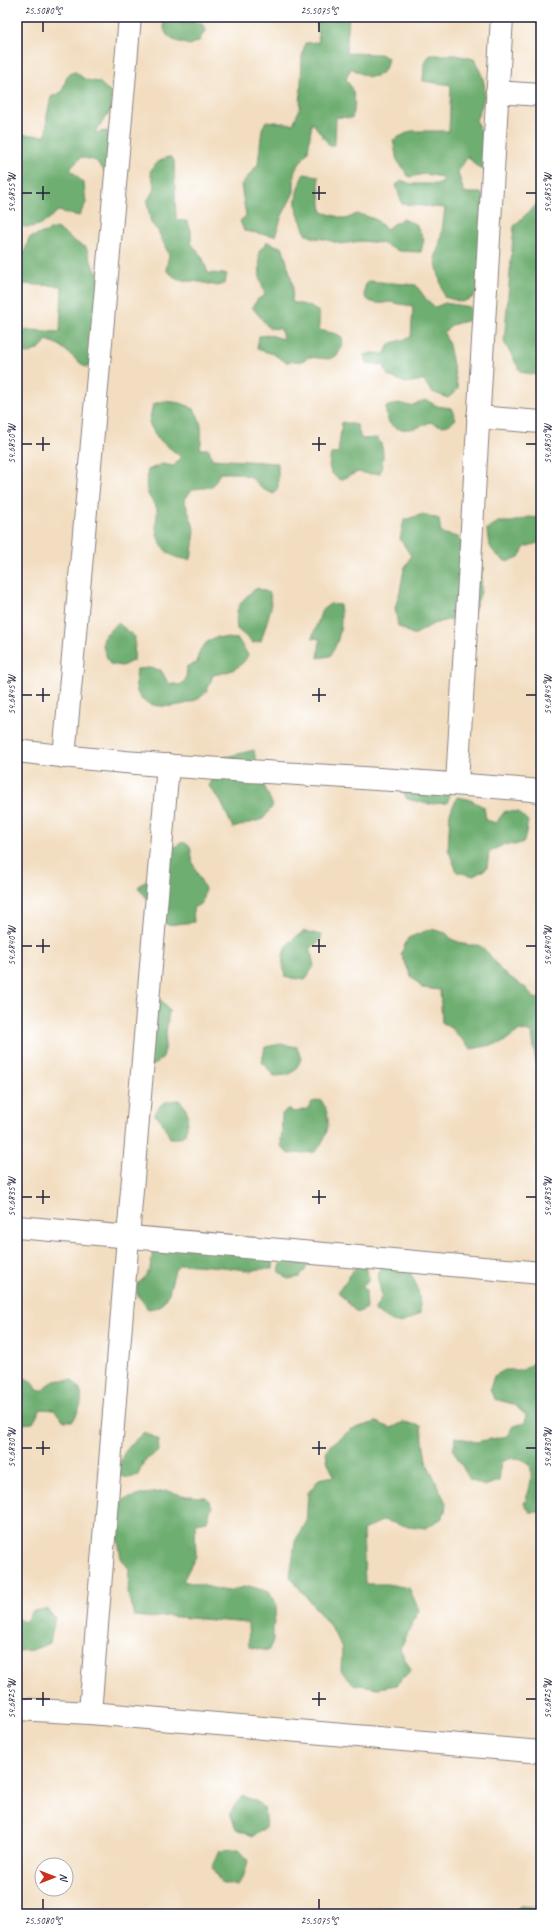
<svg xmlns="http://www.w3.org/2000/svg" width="558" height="1931" viewBox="0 0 558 1931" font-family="Caveat,sans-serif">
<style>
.forest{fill:#6eae71;stroke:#486856}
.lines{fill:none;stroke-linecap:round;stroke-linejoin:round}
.street-casing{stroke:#8a807e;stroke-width:24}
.street{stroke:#fff;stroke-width:22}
.ticks{fill:none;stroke:#22223b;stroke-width:1.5}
.neatline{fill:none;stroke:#22223b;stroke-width:1.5}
.ticks-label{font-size:10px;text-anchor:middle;fill:#22223b}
</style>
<rect width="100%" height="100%" fill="#fff"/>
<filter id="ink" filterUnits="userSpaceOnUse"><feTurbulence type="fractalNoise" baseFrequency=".025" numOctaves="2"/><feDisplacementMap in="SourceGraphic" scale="8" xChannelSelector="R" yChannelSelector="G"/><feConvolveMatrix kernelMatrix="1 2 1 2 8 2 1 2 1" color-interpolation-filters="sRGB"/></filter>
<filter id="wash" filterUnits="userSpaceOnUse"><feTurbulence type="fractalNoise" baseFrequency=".012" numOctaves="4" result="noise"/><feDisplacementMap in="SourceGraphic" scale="16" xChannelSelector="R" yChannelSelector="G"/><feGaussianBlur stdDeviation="0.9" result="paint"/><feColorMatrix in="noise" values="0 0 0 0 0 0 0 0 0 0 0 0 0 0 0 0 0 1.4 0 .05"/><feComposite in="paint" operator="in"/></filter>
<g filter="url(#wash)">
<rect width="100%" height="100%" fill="#f2ddc0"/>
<g class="forest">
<path d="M163,17H173L175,19L201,23L206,29L199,41L190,45C171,40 163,39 163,17Z"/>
<path d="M316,17H349L346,53L380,54L388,58L385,70C371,82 365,76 351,68L346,79C355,93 357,102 352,118L336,117L335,144L330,146L312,122L308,151L294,172V192L282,216L275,236L244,231L240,221L246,216L241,185L258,164L262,129L266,121L293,124L300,108L302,57L305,43L319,42Z"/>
<path d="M430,55H456L474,59C488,85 488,93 476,120L482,134L498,149L486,170L475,165L468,156L458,172L464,193H481L495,218L488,279L472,298L462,302L444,297L435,259L441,238L445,208L402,204L396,185L401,180L411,184H442V177L425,174L409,177L397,160L393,140L411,131H449L451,85L423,81L424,63Z"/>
<path d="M74,71L86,80L99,82L111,93L112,109L94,133L107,131L112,147L107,174L96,161L81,157L70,169L84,184L86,203L79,216L58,211C45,223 35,231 17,225V134L46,136L47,115L51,97L62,92L67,76Z"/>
<path d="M168,157H171L174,161L176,220L187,221L191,230V243L203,259L208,273L227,274L225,283L218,286L200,282L178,280L166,270L169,255L158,231L151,223L147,202L155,187L150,172L156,163Z"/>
<path d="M304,174L318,176L322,212L346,219L357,214L366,216L377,220L386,229L402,219L416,224L424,239L421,252L399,251L381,243L361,241L341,244L324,239L314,238L305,234C303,223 297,215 296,206C295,196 299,182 304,174Z"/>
<path d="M541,200V376L521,372L504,342L514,226Z"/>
<path d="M56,228C67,234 74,243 86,247L93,267L100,275L107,361L85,367L59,345L47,340L39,349L27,354L17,348V329L60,332L62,286L17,284V252L20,253L25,251L29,238Z"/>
<path d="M267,242L283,248L293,285L292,302L309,306L319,312V330L337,334L342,337L343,345L337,356L328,359L309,357L302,361L286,362L273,354L257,349L259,336L270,335L283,339L281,329L269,328L252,307L258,299L265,295L260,279L259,251Z"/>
<path d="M368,281L416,285L426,299L435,307L445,303L470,307L473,313L470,320L451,325L444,333L449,345L458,389L448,398L432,392L423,380L406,383L388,376L384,365L367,363L364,355L373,353L385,354L389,344L411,337L413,306C406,305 398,304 391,302C386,302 382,304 378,303C363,302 361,292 368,281Z"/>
<path d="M426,400L437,406L451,408L456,419C447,428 442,427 430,422C412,432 384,436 386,407L398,403L410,406Z"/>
<path d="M164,401C171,402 180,402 186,405C203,411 203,434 200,449H209L212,459L278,463V487L274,494L262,489L251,477L238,473H220L212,487L194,489L184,499L195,531L191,559C169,561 156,545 156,524C156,520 158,513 157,509C156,505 152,501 150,498C145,490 146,479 148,470L162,464L174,466L181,457L157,438L149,423L153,404Z"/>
<path d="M342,422L357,425L361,439L377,438C386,448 383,461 380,473L369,474L358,472L340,480C328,472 328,468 331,454L338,453Z"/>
<path d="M423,514L439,519L441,533L458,537L482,566L481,592L473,613L433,624L414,635L398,626L395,608L400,591L404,569L411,556L400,539L404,520Z"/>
<path d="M529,517L541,518V542L525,547L519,557L507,562C491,552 488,547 487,529L498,522H512Z"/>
<path d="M257,588L270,593L271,608L261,641L253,643L237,629C234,608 240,600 257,588Z"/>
<path d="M330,604L340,605C343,623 340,641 330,656L318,658L320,639L312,638L322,610Z"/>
<path d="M118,623L135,637L134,660L122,666L110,664C100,643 99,638 118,623Z"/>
<path d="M215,637L238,639L248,655C240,670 229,672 213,675C211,680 209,687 206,692C196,707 149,713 139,696C134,688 136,678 137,669L149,668L161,670L168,683L180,685L186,679L187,666L197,663C198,649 203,644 215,637Z"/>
<path d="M254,750L258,776L264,785L273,806L263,819L233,828L221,802L209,786L218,759Z"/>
<path d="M419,771C430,780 442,783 450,795L447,803L428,804L407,799L402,789L411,772Z"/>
<path d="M457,797L468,799L484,807L486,820L496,823L505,811L519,812L528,821L524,842L515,845L505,844L489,852L487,868L474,876L457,872L448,849L450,813Z"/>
<path d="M183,842L190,846L193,864L205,889L202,903L193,908L194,922L167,925L138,887L159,869L167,851Z"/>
<path d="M431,929L446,933L453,940L468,945H479L489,954L502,972L526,988L534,998L541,999V1068L536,1063L532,1033L520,1030L502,1043L471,1049L452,1029L442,1023L440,990L422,988L411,976L401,954L408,938Z"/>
<path d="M304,931L321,935V940L316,945L310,947L314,966L305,980L285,977C280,951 283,946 304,931Z"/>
<path d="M161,1000L169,1010L163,1058L150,1068L141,1005Z"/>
<path d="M281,1044L297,1047L301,1059C294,1075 291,1075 274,1076L262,1062L265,1047Z"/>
<path d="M179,1100C191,1111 188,1119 185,1134L180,1138H170L161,1120L155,1115C159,1102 167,1101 179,1100Z"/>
<path d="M321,1100C333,1118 329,1136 315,1152L288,1154L281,1146L282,1114L287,1109L295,1112L307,1109L312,1102Z"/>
<path d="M191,1231L209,1233L274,1254L273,1269H259L251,1271L223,1267L181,1264L175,1270L169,1293L160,1307L148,1309L137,1294V1284C154,1273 152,1256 153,1237L169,1232Z"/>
<path d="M284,1251L314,1257L300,1277L288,1279L279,1272Z"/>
<path d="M366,1264L369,1280L362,1286L366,1291L367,1308L357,1313L338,1292L357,1265Z"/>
<path d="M380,1266L407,1268C418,1284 420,1294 420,1313C394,1329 399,1324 374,1311L382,1296L378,1280Z"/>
<path d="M541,1357V1512H530L524,1504C530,1490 533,1478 530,1464C519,1456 513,1457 501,1462L499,1481L484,1486L470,1480L453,1450L456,1437L476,1442L507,1436L513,1426L525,1423L526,1415L513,1404L494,1399L490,1389L494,1376L505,1370H523Z"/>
<path d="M25,1378L34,1383L37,1390H43C53,1379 58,1380 72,1380C87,1394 82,1405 73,1421H64L54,1410L41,1409L33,1423L21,1424L17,1421V1380Z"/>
<path d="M376,1422L391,1428L404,1422L421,1426L426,1461L446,1503L445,1512L441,1519L426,1528L400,1525L384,1520L363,1530L365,1584H387L409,1588L419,1610L400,1649L411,1670L396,1685L378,1688L353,1684L341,1671L342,1648L330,1626L290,1577L295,1541L306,1523L308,1493L319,1479L334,1476L328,1463L326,1453L328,1447L352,1429Z"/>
<path d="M144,1432L158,1439L159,1451L144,1461L138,1475L130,1478L120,1476C117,1454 130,1446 144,1432Z"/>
<path d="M168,1491L186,1496L206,1497L212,1506L207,1521L195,1523L196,1556L183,1581L226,1591L249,1586L269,1592L277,1605L273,1627V1641L268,1651L249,1647L248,1623L166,1616L152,1618L134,1616L128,1595L129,1569L121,1558L117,1534L122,1500L144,1494Z"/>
<path d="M46,1609L55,1617L50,1643L32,1650L17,1651V1619L25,1622L32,1611Z"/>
<path d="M242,1795L257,1802L264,1808L266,1828L253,1836L236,1829L230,1813Z"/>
<path d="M239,1849L248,1861L243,1878L237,1886L220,1882L212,1867L220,1850Z"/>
<path d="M520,1906L541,1908V1914H511Z"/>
<path d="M396,1907L409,1914H372L377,1909Z"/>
</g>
</g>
<g filter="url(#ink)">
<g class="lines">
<g class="street-casing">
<g id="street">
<path d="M497,92L541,95"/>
<path d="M478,417L541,422"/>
<path d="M17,751C191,772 367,775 541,791"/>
<path d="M64,757L130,17"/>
<path d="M457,783L502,17"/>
<path d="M17,1227L541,1273"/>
<path d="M17,1709L90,1713L541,1752"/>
<path d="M90,1713L128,1237L168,765"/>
</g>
</g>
<use href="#street" class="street"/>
</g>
</g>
<path class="ticks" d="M43,22V32M319,22V32M43,186V200M319,186V200M22,193H32M36,193H50M312,193H326M526,193H536M43,437V451M319,437V451M22,444H32M36,444H50M312,444H326M526,444H536M43,688V702M319,688V702M22,695H32M36,695H50M312,695H326M526,695H536M43,939V953M319,939V953M22,946H32M36,946H50M312,946H326M526,946H536M43,1190V1204M319,1190V1204M22,1197H32M36,1197H50M312,1197H326M526,1197H536M43,1441V1455M319,1441V1455M22,1448H32M36,1448H50M312,1448H326M526,1448H536M43,1692V1706M319,1692V1706M22,1699H32M36,1699H50M312,1699H326M526,1699H536M43,1899V1909M319,1899V1909"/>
<rect width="558" height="1931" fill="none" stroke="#fff" stroke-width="44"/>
<g transform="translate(54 1877) rotate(90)"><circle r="19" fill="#ffffff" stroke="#a7a7b1"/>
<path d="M0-3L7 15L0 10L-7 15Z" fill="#c8321e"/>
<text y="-6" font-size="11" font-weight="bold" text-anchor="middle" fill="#22223b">N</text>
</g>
<rect x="22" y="22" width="514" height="1887" class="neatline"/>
<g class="ticks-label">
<text x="43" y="14">25.5080°S</text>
<text x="319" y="14">25.5075°S</text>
<text transform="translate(11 193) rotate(-90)" y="4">54.6855°W</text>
<text transform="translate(547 193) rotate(-90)" y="4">54.6855°W</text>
<text transform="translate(11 444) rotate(-90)" y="4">54.6850°W</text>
<text transform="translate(547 444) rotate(-90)" y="4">54.6850°W</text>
<text transform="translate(547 695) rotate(-90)" y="4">54.6845°W</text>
<text transform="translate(11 695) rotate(-90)" y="4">54.6845°W</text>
<text transform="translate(11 946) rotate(-90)" y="4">54.6840°W</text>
<text transform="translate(547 946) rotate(-90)" y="4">54.6840°W</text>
<text transform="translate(547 1197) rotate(-90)" y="4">54.6835°W</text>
<text transform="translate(11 1197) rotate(-90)" y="4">54.6835°W</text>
<text transform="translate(547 1448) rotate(-90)" y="4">54.6830°W</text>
<text transform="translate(11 1448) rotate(-90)" y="4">54.6830°W</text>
<text transform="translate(547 1699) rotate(-90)" y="4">54.6825°W</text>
<text transform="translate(11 1699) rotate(-90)" y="4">54.6825°W</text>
<text x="43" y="1924">25.5080°S</text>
<text x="319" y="1924">25.5075°S</text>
</g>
</svg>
